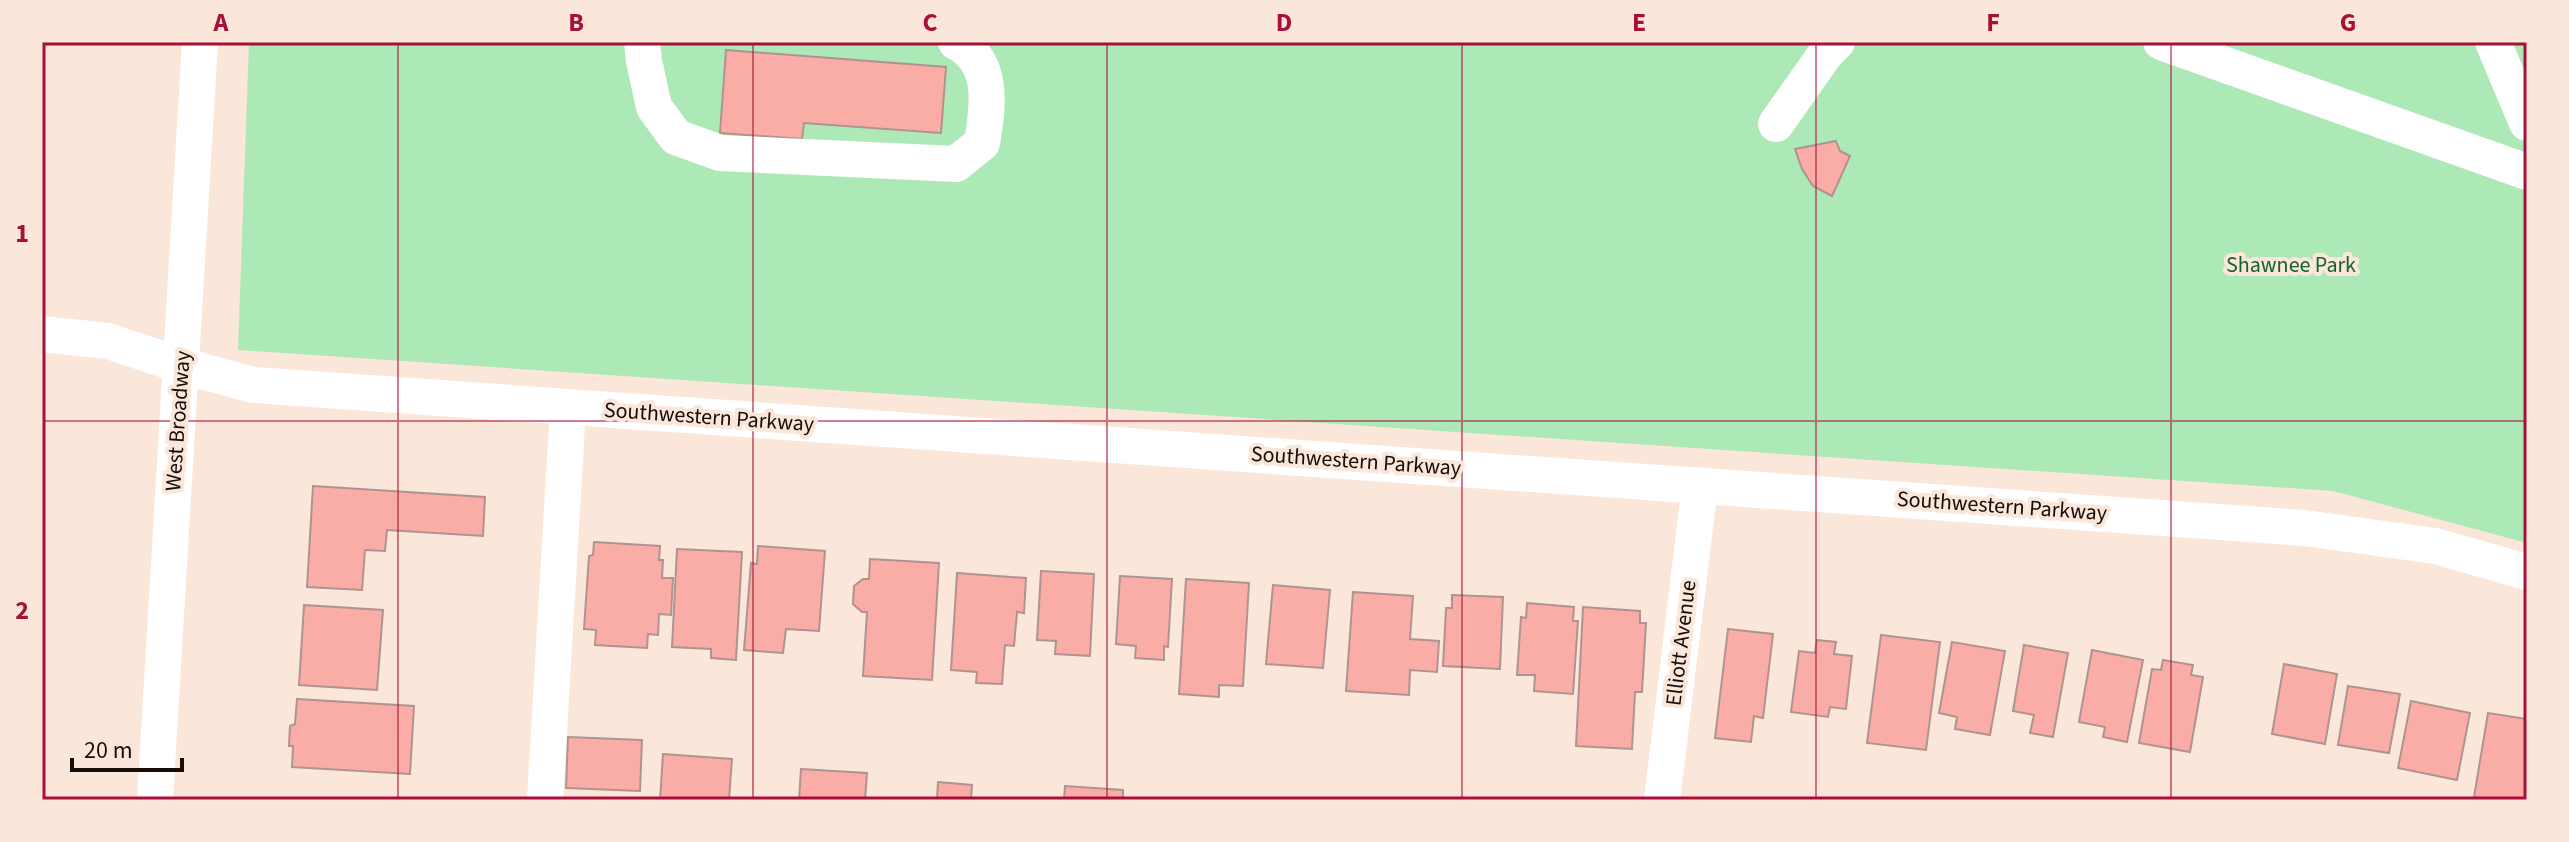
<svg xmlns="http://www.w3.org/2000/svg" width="2569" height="842" viewBox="0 0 2569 842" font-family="'Source Sans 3',sans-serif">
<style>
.green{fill:#ade8b7}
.building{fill:#faada6;stroke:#b09390;stroke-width:2}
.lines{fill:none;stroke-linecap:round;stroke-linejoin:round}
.minor{stroke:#fff;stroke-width:36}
.grid{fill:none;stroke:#a8103b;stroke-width:2;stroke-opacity:0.55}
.labels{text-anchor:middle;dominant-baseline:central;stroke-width:8;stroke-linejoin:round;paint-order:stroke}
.park-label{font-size:22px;fill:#11642e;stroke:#fbe7da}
.street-label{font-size:22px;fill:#160d08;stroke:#fbe7da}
.neatline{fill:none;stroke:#a8103b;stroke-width:3}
.grid-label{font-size:26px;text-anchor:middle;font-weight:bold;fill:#a8103b}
</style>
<rect width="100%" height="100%" fill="#fbe7da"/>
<path class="green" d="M249,42H2527V543L2333,491L238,350Z"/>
<g class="building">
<path d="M726,50L946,67L941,133L804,123L802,139L720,133Z"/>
<path d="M1836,141L1840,151L1850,156L1832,196L1813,186L1802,169L1795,149Z"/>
<path d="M313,486L485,497L483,536L387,530L385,551L365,550L362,590L307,587Z"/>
<path d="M594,542L660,546L659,560H663L662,578H673L671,615L659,614L658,635L648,634L647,648L595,645L596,630L584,629L589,556L593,555Z"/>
<path d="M758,546L825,551L819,631L786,629L783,653L744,650L751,563L757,564Z"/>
<path d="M677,549L742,552L736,660L711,658V649L672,647Z"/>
<path d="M870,559L939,563L932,680L863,676L867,612H862L853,604L854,586L863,579H869Z"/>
<path d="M1041,571L1094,574L1090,656L1055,654L1056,641L1037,640Z"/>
<path d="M957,573L1026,578L1024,613L1017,612L1014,646L1005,645L1002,684L976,683L977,672L951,670Z"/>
<path d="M1120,576L1172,579L1168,647L1164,646V660L1135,658L1136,646L1116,644Z"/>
<path d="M1186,579L1249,583L1243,686L1219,685V697L1179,694Z"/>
<path d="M1273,585L1330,590L1323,668L1266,664Z"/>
<path d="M1353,592L1413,596L1410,639L1439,641L1437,672L1410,670L1409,695L1346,691Z"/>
<path d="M1452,595L1503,597L1500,669L1443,666L1446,608H1452Z"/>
<path d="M1527,603L1574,607L1573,621H1578L1573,694L1534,691L1535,675H1517L1521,617L1526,618Z"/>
<path d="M304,605L383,610L377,690L299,685Z"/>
<path d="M1583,607L1640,611V623H1646L1642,692H1635L1632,749L1576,746Z"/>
<path d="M1728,629L1773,634L1763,718L1754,716L1751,742L1715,738Z"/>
<path d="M1881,635L1940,642L1926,750L1867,743Z"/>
<path d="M1817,640L1836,642L1834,654L1852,656L1846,709L1830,707L1828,717L1791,712L1799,651L1815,653Z"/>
<path d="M1952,642L2005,651L1990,735L1955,729L1957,717L1939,713Z"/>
<path d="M2024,645L2068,653L2053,737L2030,733L2034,715L2013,711Z"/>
<path d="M2092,650L2143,660L2127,742L2103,737L2105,727L2079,722Z"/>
<path d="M2163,660L2193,665L2191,675L2203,677L2190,752L2139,743L2152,669L2161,670Z"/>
<path d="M2284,664L2337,674L2325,744L2272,734Z"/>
<path d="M2348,686L2400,694L2389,753L2338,745Z"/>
<path d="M297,699L414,706L410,774L292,767L293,746H289L290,726L295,724Z"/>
<path d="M2411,701L2470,713L2457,780L2398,768Z"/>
<path d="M2488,713L2527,719V800H2493L2474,797Z"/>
<path d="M568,737L642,740L640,791L566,788Z"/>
<path d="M663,754L732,759L729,800H660Z"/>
<path d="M801,769L867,773L865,800H799Z"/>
<path d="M938,782L972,785L971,800H937Z"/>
<path d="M1065,786L1123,790V800H1064Z"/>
</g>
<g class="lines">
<g class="minor">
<path d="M642,42L644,61L654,107L676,137L720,153L956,164L982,143C988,107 995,61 956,42"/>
<path d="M2161,42L2527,172"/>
<path d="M2493,42L2527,123"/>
<path d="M1776,124L1826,53L1837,42"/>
<path d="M42,334L108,341L183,366L254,385L2305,528L2435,546L2527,572"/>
<path d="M155,800L200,42"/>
<path d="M545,800L568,407"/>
<path d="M1662,800L1700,485"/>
</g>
</g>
<path class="grid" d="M398,42V800M753,42V800M1107,42V800M1462,42V800M1816,42V800M2171,42V800M42,421H2527"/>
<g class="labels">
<g class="park-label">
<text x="2291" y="265">Shawnee Park</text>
</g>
<g class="street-label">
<text transform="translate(709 417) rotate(4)">Southwestern Parkway</text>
<text transform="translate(178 421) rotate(-86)">West Broadway</text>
<text transform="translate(1356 461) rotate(4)">Southwestern Parkway</text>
<text transform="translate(2002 506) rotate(4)">Southwestern Parkway</text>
<text transform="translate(1681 643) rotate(-83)">Elliott Avenue</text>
</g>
</g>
<rect width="2569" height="842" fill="none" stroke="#fbe7da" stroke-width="88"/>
<path d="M72 758v12h110v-12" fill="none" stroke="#160d08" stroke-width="4"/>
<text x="84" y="758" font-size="24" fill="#160d08" stroke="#fbe7da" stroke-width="6" paint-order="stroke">20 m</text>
<rect x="44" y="44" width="2481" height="754" class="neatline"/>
<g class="grid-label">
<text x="221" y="31">A</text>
<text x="576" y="31">B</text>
<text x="930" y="31">C</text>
<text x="1284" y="31">D</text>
<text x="1639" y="31">E</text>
<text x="1993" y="31">F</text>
<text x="2348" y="31">G</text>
<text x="22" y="242">1</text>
<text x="22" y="619">2</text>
</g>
</svg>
